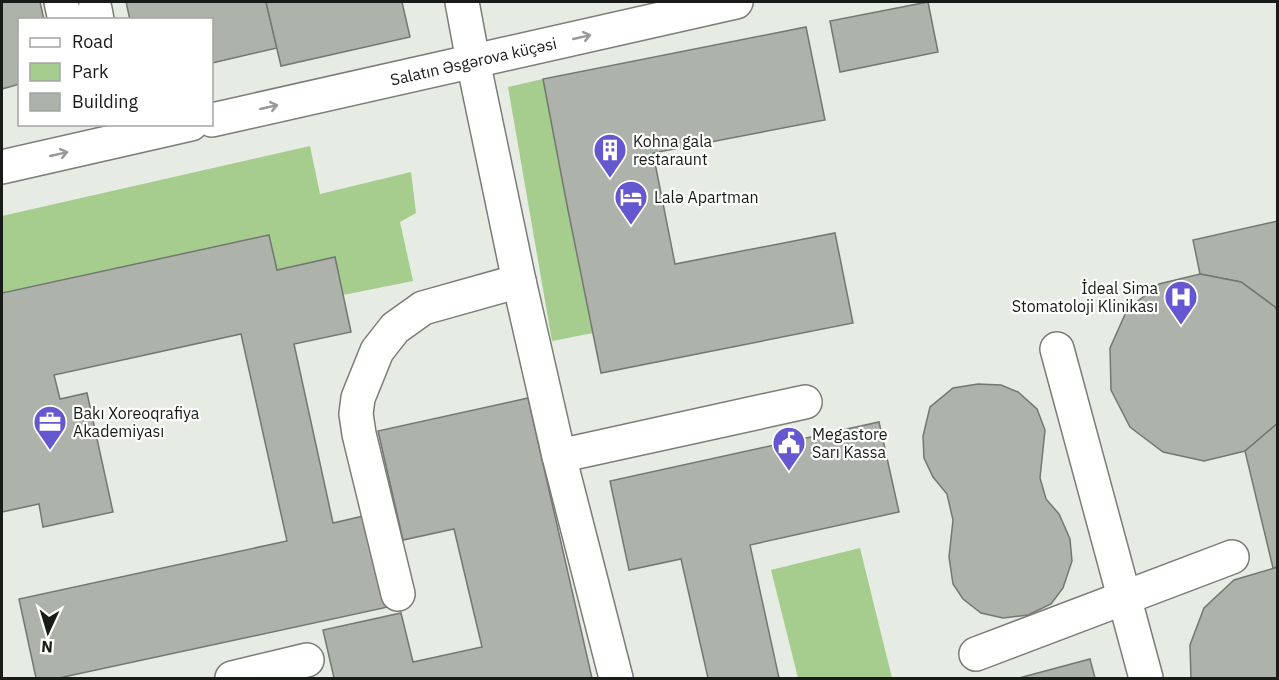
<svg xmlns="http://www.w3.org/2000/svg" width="1279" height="680" viewBox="0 0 1279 680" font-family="'IBM Plex Sans',sans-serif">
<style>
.green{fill:#a6cc8e}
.building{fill:#adb2aa;stroke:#737871;stroke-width:1.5}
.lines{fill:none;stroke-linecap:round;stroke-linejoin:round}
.minor-casing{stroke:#797d76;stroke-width:36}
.major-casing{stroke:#797d76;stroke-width:36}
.minor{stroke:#fff;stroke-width:33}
.major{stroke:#fff;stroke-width:33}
.oneway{stroke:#989897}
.labels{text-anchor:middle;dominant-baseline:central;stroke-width:4.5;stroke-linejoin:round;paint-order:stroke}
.street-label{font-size:16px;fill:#191b18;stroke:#fff}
.poi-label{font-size:16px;fill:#191b18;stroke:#fff;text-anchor:start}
</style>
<rect width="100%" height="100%" fill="#e6ece3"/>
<g class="green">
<path d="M543,79L567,205L593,333L552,341L508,87Z"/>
<path d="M310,146L320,194L411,172L416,213L400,222L413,281L343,295L335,258L277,270L269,235L2,293V216Z"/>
<path d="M860,548L892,678H798L771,570Z"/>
</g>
<g class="building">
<path d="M2,2H40L44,20H20V84L2,89Z"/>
<path d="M126,2H266L277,48L212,63V20H130Z"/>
<path d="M266,2H402L410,37L281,66Z"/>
<path d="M928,2L938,52L840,72L830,21Z"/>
<path d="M806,27L825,120L653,153L675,264L835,233L853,323L601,373L567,205L543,79Z"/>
<path d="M1278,221V313L1275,307L1241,282L1200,274L1193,240Z"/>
<path d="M269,235L277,270L335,257L351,332L294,344L333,523L368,515L388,607L59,678H36L19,599L287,541L241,334L54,375L60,399L87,393L113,512L43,527L39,504L2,512V293Z"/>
<path d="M1200,274L1241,282L1275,307L1278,313L1277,424L1245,451L1204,461L1163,452L1130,427L1111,390L1110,348L1127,310L1159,284Z"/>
<path d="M978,384L1001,385L1018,392L1037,409L1045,430L1040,478L1046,499L1059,514L1070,539L1072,561L1063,588L1051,604L1028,615L1003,618L981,613L963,599L953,584L949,557L953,520L947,494L933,477L924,458L923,436L930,407L953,388Z"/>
<path d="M528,398L592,678H334L323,630L401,613L413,662L482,647L454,529L403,540L378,431Z"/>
<path d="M879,422L899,512L750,545L779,678H708L681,559L629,570L610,481Z"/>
<path d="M1278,423V567L1273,568L1245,451Z"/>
<path d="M1278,567V678H1191L1190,645L1204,608L1234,580Z"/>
<path d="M1090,659L1095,678H1019Z"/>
</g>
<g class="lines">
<g class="minor-casing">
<g id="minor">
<path d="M61,2L65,20"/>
<path d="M95,9L97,20"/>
<path d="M473,61L519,281L559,456L616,678"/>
<path d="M1057,349L1146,678"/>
<path d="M559,456L805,402"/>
<path d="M398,594L359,434L356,414L358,398L377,351L395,328L423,308L519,281"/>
<path d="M976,654L1232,557"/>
<path d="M232,678L307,660"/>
</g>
</g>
<g class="major-casing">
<g id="major">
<path d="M462,2L473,61"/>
<path id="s1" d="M212,120L736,2"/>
<path d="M2,167L191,124"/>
</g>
</g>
<use href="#minor" class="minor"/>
<use href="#major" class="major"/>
</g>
<defs><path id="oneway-shaft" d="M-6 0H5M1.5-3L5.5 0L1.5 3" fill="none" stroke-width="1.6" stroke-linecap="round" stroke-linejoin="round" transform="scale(1.5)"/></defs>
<g class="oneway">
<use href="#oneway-shaft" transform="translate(582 37) rotate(-13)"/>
<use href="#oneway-shaft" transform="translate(269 107) rotate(-13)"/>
<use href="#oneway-shaft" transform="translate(59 154) rotate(-13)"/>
</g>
<defs>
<g id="building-pin" transform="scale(1.725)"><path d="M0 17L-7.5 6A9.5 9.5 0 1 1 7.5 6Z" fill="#6557d0" stroke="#fff"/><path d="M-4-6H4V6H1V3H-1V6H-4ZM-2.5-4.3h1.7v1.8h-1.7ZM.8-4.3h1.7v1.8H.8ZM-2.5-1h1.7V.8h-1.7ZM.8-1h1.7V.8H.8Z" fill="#fff"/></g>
<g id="hotel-pin" transform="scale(1.725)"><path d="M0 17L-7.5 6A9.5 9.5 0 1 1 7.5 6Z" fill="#6557d0" stroke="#fff"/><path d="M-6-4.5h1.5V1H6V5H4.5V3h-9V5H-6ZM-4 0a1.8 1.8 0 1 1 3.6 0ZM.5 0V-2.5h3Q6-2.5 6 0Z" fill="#fff"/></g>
<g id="hospital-pin" transform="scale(1.725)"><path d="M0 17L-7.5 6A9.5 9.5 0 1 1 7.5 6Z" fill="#6557d0" stroke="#fff"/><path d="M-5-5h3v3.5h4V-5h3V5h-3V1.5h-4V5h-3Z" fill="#fff"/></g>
<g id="office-pin" transform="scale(1.725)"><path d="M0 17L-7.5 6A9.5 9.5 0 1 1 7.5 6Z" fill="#6557d0" stroke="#fff"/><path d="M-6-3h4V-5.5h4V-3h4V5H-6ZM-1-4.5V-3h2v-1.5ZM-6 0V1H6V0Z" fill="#fff"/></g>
<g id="civic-pin" transform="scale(1.725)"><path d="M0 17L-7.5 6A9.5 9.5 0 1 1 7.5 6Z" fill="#6557d0" stroke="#fff"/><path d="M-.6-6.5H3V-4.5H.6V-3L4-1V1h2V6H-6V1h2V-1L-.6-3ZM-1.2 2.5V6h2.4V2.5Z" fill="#fff"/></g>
</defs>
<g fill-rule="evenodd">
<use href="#building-pin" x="610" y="150"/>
<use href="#hotel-pin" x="631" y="197"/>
<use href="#hospital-pin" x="1181" y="297"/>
<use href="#office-pin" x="50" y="422"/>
<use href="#civic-pin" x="789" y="443"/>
</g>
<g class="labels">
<g class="street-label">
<text stroke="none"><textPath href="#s1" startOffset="268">Salatın Əsgərova küçəsi</textPath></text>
</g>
<g class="poi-label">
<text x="633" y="141">Kohna gala<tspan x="633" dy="18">restaraunt</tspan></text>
<text x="654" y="197">Lalә Apartman</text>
<text x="1158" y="288" text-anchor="end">İdeal Sima<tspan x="1158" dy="18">Stomatoloji Klinikası</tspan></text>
<text x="73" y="413">Bakı Xoreoqrafiya<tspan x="73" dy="18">Akademiyası</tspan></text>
<text x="812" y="434">Megastore<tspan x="812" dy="18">Sarı Kassa</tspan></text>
</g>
</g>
<rect width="1279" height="680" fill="none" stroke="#191b18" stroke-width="6"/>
<rect x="18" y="18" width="195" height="108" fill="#ffffff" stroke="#a3a4a3" stroke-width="1.5"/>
<rect x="30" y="38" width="30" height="9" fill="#ffffff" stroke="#a3a4a3" stroke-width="1.5"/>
<text x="72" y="48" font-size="18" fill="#191b18">Road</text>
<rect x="30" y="63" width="30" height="18" fill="#a6cc8e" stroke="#a3a4a3" stroke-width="1.5"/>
<text x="72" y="78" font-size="18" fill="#191b18">Park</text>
<rect x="30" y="93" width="30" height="18" fill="#adb2aa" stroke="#a3a4a3" stroke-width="1.5"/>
<text x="72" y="108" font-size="18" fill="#191b18">Building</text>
<g transform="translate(48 632) rotate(184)" stroke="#ffffff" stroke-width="4.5" paint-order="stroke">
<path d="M0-4.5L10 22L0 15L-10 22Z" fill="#191b18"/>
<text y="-9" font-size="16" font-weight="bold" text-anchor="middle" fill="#191b18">N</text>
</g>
</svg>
